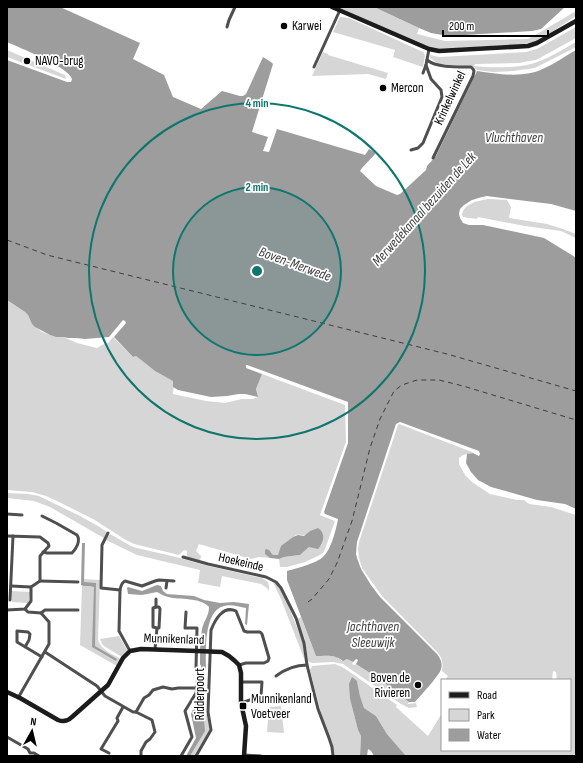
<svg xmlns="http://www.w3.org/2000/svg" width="583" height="763" viewBox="0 0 583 763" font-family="'Sofia Sans Condensed',sans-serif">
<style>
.green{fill:#d6d6d6}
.water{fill:#9d9d9d}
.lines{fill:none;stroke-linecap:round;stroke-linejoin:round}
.ferry{stroke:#3e3e3e;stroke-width:1;stroke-dasharray:5 4;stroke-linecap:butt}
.street{stroke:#4f4f4f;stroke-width:3}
.secondary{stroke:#1c1c1c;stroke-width:4.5}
.ring{fill:none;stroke:#0f766e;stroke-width:2}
.poi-dot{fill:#000;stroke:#fff;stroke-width:1.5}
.labels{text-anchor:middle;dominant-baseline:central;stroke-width:3.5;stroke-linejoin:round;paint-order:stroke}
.poi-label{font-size:13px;fill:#000;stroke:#fff;text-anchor:start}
.street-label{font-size:13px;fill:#000;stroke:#fff}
.water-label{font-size:14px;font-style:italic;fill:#3e3e3e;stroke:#fff}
.centre{fill:#0f766e;stroke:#fff;stroke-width:2}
.ring-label{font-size:12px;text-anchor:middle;font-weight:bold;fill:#0f766e;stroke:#fff;stroke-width:3.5;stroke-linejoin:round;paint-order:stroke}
</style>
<rect width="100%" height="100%" fill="#fff"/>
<g class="green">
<path d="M338,7H374L419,28L417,34L445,41L528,39L532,37L576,11V16L539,40L535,42L525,44L439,49L431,48L408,39Z"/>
<path d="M340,17L349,18L423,52L425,55L423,67L393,57L395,50L333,32Z"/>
<path d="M576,27V38L536,60L529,61L519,63L475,64L474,66C488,68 517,68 531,64C546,60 562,50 576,42V47L535,68L513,71L493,72L477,70L474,67L439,64L430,58V55L439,57L526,52L537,49Z"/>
<path d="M7,50L65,75L66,79L7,57Z"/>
<path d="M323,52L328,54V55L388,73L386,79L368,74L312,76Z"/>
<path d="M489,199L507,200L511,207L509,218L547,224L563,229L576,234V238L561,231L525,226L478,217L477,219L463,217L462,215C463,204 479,200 489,199Z"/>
<path d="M7,300L25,312L28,315L33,325L42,332L50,335L56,337H63L77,343L97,348L102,345L108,343L113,337L133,357L136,356L155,371L174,381L173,394L206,401L225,403L242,399H253L258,397L256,389L262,374L345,405L346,442L320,515L335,521L325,549L323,553L318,556L305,562L287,567H280L279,559L284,557L300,555L309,547L321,546C324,540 324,535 320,530L310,531C303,538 304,534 296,535L284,544L278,555H273L271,552L267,554L270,558L259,557L251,559L199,544L196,551L201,556L200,561L188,557L187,555V551L184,550L179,555L134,544L126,540L93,519L57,501L46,496L32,492L7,490Z"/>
<path d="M399,424L472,452L473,453L463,455L459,458V464L465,475L472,482L490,494L517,500H524L529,504L551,507L576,515V756H406L387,734L376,716L364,708L360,696L357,681L350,699L358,730L361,736L360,756H334L319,706L310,670L312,666L335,664L344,668L397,705L396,707L428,736L442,713V750H570V680H557L556,672L553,671L552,680H445L448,676L442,671C443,664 443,659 438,653L382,596L362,568L359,558L358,549L359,542L398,425Z"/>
<path d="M7,493L28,494L39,496L80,516L98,526L107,532L104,538L50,507L34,501L7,498Z"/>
<path d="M110,534L131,546L137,548L176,557L208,566L262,578L268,582L269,586V591L267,588L261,584L222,576L220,587L198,583L200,570L137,555L106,540Z"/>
<path d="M83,579L100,580L98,640C101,650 112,654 121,659L117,666L80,645L82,586Z"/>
<path d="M273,582L276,583L284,595L296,625L303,642L305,661L281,599Z"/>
<path d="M12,591L30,592L29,601L28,603L12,602Z"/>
<path d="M301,617L316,656C325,656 334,654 341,660V661L347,659L353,662L352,664L354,665L356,664L378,678L409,702L408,704L416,703L417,707L409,708L401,704L343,664L333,662L312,663L308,661L305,640L297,619Z"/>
<path d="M119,636L127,650V652L122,657L104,646L102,644L100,639Z"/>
<path d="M281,706L284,733L267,732L269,707Z"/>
<path d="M207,714L209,728V731L194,756H190L201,737L204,719H201L199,716Z"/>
</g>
<g class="water">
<path d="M7,7H60L140,43L133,59L164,75L173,97L201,109L222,91L240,96H243L246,94L263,57L271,62L273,64L252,132L268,137L263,151L269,152L277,129L365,155L369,149L376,153L362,168L360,171L376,186L397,195L400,194L426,170L427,166L436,156L477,71C496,74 516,77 535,72C548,68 564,57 576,50V211L551,204L487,196L482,197L472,200L464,205L460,209L459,214L460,218L463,223L469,225H483L544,238L575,257L576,276V509L565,504L537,500L491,487L478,480L471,472L466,463L467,454L473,453L479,456L480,454L479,451L400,422L396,424L357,542L356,554L357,558L361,569L371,585L380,597L437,654C440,658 443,663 441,669C440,675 420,696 415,702H409L378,678L356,664L358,660L356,659L353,662L347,659L343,661C334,654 327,656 316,656L287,580V571C295,569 317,563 323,557C331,550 336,530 338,519L325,514L324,512L348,443V402L247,365H246V368L262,374L256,389L258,397L245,394H239L227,396L211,397L178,390L173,387V381L155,371L136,356L133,357L114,337L126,323L125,321L123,320L109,337L85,339L76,338H68L63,337H56L50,335L35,327L32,324L28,315L25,312L7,300V60L67,82H71L72,79C69,67 20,48 7,42Z"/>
<path d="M374,7H565L541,29L532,31L448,36L431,33L419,28Z"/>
<path d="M318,528C326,533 324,543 318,549L309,547L300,555L284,557L279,559L270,558L265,554V550L266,549L269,550L273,555H278L281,546L293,537L298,535L304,536L310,531Z"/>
<path d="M82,543H85L84,582L96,583L95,646L117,659L116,661L92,647L94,587C90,585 85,587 81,585Z"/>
<path d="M157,585L161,586L163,591L167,594L194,596L204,600L220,603L234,602L249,604L247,625L245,624L246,608C239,607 231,604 224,606C203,611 206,653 206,669L204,671V705C203,710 200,710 199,717L201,719H204V720L205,731L190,756H186L196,738L191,714L201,691V666L200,664C200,652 200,640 202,629C204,620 209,616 209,607C200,597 180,600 168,597C164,596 161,594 157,592L142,595L128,594L127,588L128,587L142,591Z"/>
<path d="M352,677L357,681L360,696L364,708L376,716L387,734L406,756H374L371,751L368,749L367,756H360L361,736L358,730L350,699L349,684Z"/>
</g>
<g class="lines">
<g class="ferry">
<path d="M7,240L47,255L447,354L576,391"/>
<path d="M308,602L312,599L329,579L337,563L352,521L370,448L380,419L394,391L402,385L417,380H439L463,386L576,420"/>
</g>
<g class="street">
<path d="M227,27L229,20L235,7"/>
<path d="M427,60C437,68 458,67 471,67L473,69L474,71L473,76L433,158"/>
<path d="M314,67L340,10"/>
<path d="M423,73L426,65L429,49"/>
<path d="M411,150L418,148L423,143L442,97L441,90L431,79L426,65"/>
<path d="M7,514L22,515"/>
<path d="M42,516L56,523L77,535C81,541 76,549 72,553H47L43,552"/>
<path d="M108,533L102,545L101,588L120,590L119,631L130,651"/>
<path d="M7,536L40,537L48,543L49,546L40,556V581L31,587V601L25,609L7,610"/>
<path d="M183,557L208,564L266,577L276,582L281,588L296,618L304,643L307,665L318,709L329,738L332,747L333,756"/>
<path d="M40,581L78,582"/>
<path d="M11,586L31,587"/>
<path d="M166,588L167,581"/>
<path d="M120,590C121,586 121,583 125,581L142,586L155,581L159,580L174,581"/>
<path d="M10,600L13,536"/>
<path d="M156,607V599"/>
<path d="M41,613L45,610H78"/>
<path d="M25,647L29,640L30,634L28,632L17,631V642L42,657"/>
<path d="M155,649L157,628H159L160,609L159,607H156L153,608V627L157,628"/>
<path d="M45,652L97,686L105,696L133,712H136L152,720L155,732L150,739L146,742L141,751V756"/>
<path d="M276,676C284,670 296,665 307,665"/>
<path d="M18,698L49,644V622L41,613L28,612L25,609"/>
<path d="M241,703L261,696L262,682H241"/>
<path d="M136,712L144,698L149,695L153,690L163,687L172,689L178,688H197"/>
<path d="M7,737L28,749L30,753H34L39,756"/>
<path d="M109,753L101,749L118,721L117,718L123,707"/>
<path d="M244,755L261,756"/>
<path d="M181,756L192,737L185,711L196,693L197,688L198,669L196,667L197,628H185L186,612"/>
<path d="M196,756L211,730L208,712L211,630C215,620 223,605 236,611L244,631L247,632H260L262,634L269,658L268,661L264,663H246L239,665"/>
</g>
<g class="secondary">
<path d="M332,7L422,46L429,49L439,51L528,46L537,43L576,21"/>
<path d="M7,692L20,698L58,720C63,722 68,721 72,717L108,685L123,658L130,651L141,649L197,651L222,652L229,656L235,661L239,665L241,673V703L246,726L244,756"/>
</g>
</g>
<circle cx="257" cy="271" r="84" fill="#0f766e" fill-opacity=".12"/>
<g class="ring">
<circle cx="257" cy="271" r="84"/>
<circle cx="257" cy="271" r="168"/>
</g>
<g class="poi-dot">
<circle cx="284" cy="26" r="4"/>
<circle cx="27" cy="61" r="4"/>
<circle cx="383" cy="88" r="4"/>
<circle cx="418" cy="685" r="4"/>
<rect x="239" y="702" width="8" height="8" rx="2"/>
</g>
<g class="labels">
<g class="poi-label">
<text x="292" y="26">Karwei</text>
<text x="35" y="61">NAVO-brug</text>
<text x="391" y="88">Mercon</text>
<text x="410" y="678" text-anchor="end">Boven de<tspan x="410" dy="15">Rivieren</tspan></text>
<text x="251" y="699">Munnikenland<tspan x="251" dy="15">Voetveer</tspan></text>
</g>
<g class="street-label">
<text transform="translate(450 98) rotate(-65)">Krinkelwinkel</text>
<text transform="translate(241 562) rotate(13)">Hoekeinde</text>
<text transform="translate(174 639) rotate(2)">Munnikenland</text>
<text transform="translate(200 694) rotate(-90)">Ridderpoort</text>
</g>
<g class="water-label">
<text x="514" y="137">Vluchthaven</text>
<text transform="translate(424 209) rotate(-48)">Merwedekanaal bezuiden de Lek</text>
<text transform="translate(295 264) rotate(20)">Boven-Merwede</text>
<text x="373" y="626">Jachthaven<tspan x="373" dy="16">Sleeuwijk</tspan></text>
</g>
</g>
<circle cx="257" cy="271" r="6" class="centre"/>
<g class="ring-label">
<text x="257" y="107">4 min</text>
<text x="257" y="191">2 min</text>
</g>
<rect width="583" height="763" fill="none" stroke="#000000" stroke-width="16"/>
<rect x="441" y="679" width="130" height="72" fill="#ffffff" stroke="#999999"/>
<rect x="449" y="692" width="20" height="6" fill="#1c1c1c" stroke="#999999"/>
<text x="477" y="699" font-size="12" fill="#000000">Road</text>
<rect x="449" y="709" width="20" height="12" fill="#d6d6d6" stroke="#999999"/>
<text x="477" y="719" font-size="12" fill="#000000">Park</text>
<rect x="449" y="729" width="20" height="12" fill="#9d9d9d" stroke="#999999"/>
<text x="477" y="739" font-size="12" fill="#000000">Water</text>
<g transform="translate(32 731) rotate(8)" stroke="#ffffff" stroke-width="3" paint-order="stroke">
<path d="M0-3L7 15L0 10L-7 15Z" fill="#000000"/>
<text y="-6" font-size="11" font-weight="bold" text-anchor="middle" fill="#000000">N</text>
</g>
<path d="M443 30v6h105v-6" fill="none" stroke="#000000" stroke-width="2"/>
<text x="449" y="30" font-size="12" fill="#000000" stroke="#ffffff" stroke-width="3" paint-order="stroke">200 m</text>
</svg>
